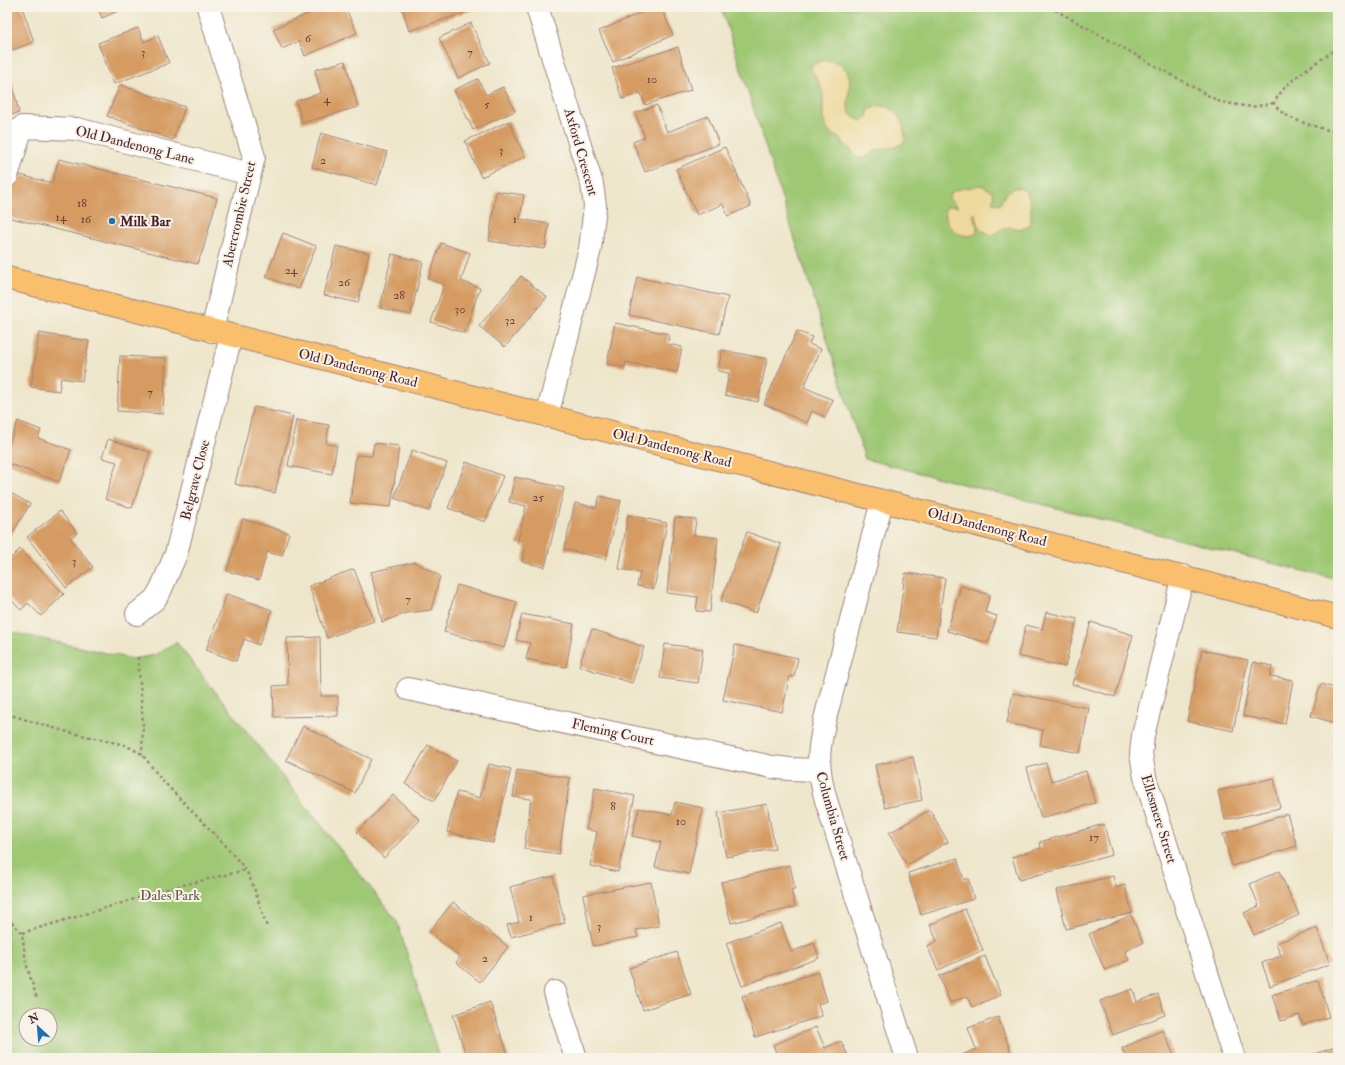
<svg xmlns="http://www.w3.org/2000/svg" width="1345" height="1065" viewBox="0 0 1345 1065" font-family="'IM FELL Double Pica',serif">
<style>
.green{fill:#9fc874;stroke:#747450;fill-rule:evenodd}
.sand{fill:#eeda9e;stroke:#9c7c64}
.building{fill:#d59b62}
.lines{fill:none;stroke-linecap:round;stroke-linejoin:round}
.minor-casing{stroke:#9c827a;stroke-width:24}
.major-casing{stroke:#9c827a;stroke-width:24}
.path{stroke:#9c827a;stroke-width:2.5;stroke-dasharray:3 3;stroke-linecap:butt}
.minor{stroke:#fff;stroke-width:22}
.major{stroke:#f9bf6c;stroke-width:22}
.poi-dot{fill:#1f6fb2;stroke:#f7f3e8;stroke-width:1.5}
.labels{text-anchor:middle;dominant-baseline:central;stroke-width:4;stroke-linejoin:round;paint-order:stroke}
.number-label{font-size:12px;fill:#6d3e39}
.street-label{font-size:14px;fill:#4a1f2b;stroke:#f7f3e8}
.poi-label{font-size:14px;font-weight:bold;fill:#4a1f2b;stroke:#f7f3e8;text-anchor:start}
.park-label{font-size:14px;fill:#645241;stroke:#f7f3e8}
</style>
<rect width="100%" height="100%" fill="#f7f3e8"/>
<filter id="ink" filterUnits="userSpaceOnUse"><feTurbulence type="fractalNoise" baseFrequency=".025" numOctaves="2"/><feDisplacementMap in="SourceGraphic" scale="8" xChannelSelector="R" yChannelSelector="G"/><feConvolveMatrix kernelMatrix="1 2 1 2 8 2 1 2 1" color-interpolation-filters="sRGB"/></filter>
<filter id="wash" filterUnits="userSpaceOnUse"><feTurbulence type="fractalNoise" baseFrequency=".012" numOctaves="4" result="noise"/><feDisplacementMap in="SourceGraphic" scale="16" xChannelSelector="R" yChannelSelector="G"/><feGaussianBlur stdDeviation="0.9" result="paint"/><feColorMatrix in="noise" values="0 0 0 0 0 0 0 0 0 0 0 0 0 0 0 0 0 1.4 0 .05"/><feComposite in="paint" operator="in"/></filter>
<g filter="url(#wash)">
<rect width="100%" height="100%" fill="#eee6ca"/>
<g class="green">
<path d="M721,7H1338V580L865,459Z"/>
<path d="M7,631L133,659L155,655L176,642L397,921L439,1058H7ZM26,1015H50V1039H26Z"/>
</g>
<g class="sand">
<path d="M831,60C837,64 845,66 848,73C855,88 836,117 863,121L867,117L869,110C891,96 906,121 905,141C896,149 888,147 878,150C868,153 871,159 858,158L840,139L828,131L823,119V93L819,82L811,69L812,65L820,61Z"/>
<path d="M978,185L983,186L993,192L994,197L992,202L995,204L1001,203C1004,194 1014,182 1025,191C1032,197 1031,216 1030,225C1023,231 1017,228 1009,227C1005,227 996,233 991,235L980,229L975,213L973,216L977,226L976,234C959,240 944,227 945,210L948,206L958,207L950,200L949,196C955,186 969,190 978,185Z"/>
</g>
<g id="blocks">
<g class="building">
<path d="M10,7H22L34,42L7,52V8Z"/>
<path d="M97,7H127L102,18Z"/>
<path d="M324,7H345L357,33L305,56L299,41L282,49L273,29Z"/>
<path d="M402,7H475L476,9L409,31Z"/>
<path d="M654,7H661L673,35L613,62L599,31Z"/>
<path d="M471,23L490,63L458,78L439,38Z"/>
<path d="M138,28L144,42L158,36L169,63L114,84L98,43Z"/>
<path d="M678,47L691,90L645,105L641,93L622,99L612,68Z"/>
<path d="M345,61L358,107L302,123L296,101L321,93L315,70Z"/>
<path d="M11,78L19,113L7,116V79Z"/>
<path d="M478,79L486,95L503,87L515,111L473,130L454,90Z"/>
<path d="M120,85L185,107L173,140L107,116Z"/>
<path d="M657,105L667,132L708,116L719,144L645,172L633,142L645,137L635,113Z"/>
<path d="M509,121L525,157L481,177L465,141Z"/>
<path d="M321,133L387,152L377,185L312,167Z"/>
<path d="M725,147L751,206L728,216L723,204L697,215L676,169Z"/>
<path d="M59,159L217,198L203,250L197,264L7,217V192L12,173L52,183Z"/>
<path d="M496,191L524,195L520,219L549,224L545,249L489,241Z"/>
<path d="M283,233L316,246L299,289L266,277Z"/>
<path d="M441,243L470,253L461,281L480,288L464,333L431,322L444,285L428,279Z"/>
<path d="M336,246L369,253L358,303L324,295Z"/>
<path d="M392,254L423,262L411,315L380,308Z"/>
<path d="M521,276L547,297L505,347L479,326Z"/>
<path d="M637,277L728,297L719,334L629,315Z"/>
<path d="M615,323L669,334L668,344L682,347L677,372L626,362L625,367L607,364Z"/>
<path d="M797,331L812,337L809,344L821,349L804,387L833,400L825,417L812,411L807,423L764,404Z"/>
<path d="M39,333L89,341L82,381L61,378L59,391L31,387Z"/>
<path d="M722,350L767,359L758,402L725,395L729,373L718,371Z"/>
<path d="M120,356L166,358L163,414L117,411Z"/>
<path d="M254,407L293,416L275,493L235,484Z"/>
<path d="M296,420L329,425L326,444L337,445L332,474L288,466Z"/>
<path d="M18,421L41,430L38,438L71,450L59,482L7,463V449Z"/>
<path d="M108,439L150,452L132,508L105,499L117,462L102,458Z"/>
<path d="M374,443L399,446L391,507L350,503L356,455L372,456Z"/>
<path d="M412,450L447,463L429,511L394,498Z"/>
<path d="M466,462L503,476L485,522L448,508Z"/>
<path d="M515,477L564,488L545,567L522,562L526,546L517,544L526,506L509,502Z"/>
<path d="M7,491L30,504L7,542Z"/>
<path d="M600,496L621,501L606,559L564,549L575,503L596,508Z"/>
<path d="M60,511L77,533L70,538L93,567L66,588L27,537Z"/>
<path d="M628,515L667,523L654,589L637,586L640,572L619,569Z"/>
<path d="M675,517L696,519L694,535L718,538L710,612L696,611L698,597L667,593Z"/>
<path d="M243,519L289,533L282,556L267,552L259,580L227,571Z"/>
<path d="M747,532L781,544L756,613L721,601Z"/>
<path d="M20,549L64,594L41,616L28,603L21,610L7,596V562Z"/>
<path d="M415,562L440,576L431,610L406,613L382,622L371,572Z"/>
<path d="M354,569L374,621L327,638L309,586Z"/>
<path d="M905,573L945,578L936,637L897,632Z"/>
<path d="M457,585L517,602L504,648L444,632Z"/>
<path d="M961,586L990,595L985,612L997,616L988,643L947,631Z"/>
<path d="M227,594L272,610L259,645L244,639L236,661L206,650Z"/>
<path d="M1046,612L1077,619L1065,667L1018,656L1026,625L1042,629Z"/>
<path d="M522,614L574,624L566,667L526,659L530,643L516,640Z"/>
<path d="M1091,622L1133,635L1115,697L1072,684Z"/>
<path d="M592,629L644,647L632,683L579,666Z"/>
<path d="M320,637L321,696H338V716L274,717L273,686L288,685L287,638Z"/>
<path d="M665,644L703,649L698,683L660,678Z"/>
<path d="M735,645L798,658L794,677L790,676L782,712L723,700Z"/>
<path d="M1202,650L1248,660L1233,731L1187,721Z"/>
<path d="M1253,662L1272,666L1270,676L1293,680L1285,724L1243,716Z"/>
<path d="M1321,684L1338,689V724L1311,716Z"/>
<path d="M1013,693L1089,708L1080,753L1040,745L1043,730L1007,723Z"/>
<path d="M303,726L371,759L355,793L286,760Z"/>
<path d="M428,745L457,761L434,801L405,784Z"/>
<path d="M913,757L922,800L885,808L875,765Z"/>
<path d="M1046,763L1051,781L1086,771L1095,803L1041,818L1027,768Z"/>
<path d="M489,764L511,769L493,843L447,832L457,792L480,798Z"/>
<path d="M517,770L570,778L559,854L524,849L531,799L513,797Z"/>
<path d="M1274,778L1280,808L1225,820L1218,791Z"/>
<path d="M595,788L635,796L618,872L590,866L597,832L586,829Z"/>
<path d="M393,795L420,820L384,858L357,832Z"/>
<path d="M675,802L703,808L689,874L655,867L661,842L632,836L639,808L672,815Z"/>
<path d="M767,804L775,849L726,857L718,813Z"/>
<path d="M930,810L948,842L907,865L889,833Z"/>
<path d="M1287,814L1297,846L1232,866L1223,834Z"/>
<path d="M1104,824L1112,855L1019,880L1012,857L1041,848L1040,842Z"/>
<path d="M957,858L964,880L968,878L974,899L921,915L908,873Z"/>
<path d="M790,865L795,889L791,890L795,907L731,923L721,882Z"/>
<path d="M1279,871L1299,915L1254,935L1244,913L1259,906L1250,884Z"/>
<path d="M553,876L565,923L511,937L507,925L519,922L510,887Z"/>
<path d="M1113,876L1116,888L1125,885L1132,913L1066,929L1057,890Z"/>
<path d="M651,882L659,926L636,930L638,937L593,946L583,895Z"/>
<path d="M453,902L508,947L480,982L456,963L460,957L429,932Z"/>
<path d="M965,909L983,950L938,970L927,946L937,941L930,925Z"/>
<path d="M1131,915L1143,943L1125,951L1129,960L1105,970L1089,934Z"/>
<path d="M781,923L791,952L814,943L819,958L742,986L726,943Z"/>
<path d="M1317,928L1330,964L1270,986L1262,963L1281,956L1276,943Z"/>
<path d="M677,952L691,994L643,1010L629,968Z"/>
<path d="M985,956L1001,995L972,1007L967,996L950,1003L939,976Z"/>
<path d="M818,972L827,1001L818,1004L822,1016L755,1037L742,996Z"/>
<path d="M1318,980L1329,1017L1303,1025L1299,1015L1281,1021L1272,995Z"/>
<path d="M1133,989L1137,1002L1158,994L1165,1015L1113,1035L1100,1001Z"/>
<path d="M490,1002L509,1058H467L453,1015Z"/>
<path d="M998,1017L1013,1058H963L962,1055L976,1049L968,1028Z"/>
<path d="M816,1027L825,1048L841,1041L849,1058H778L773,1045Z"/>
<path d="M1163,1030L1175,1058H1126L1122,1048Z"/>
<path d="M1338,1046V1058H1303Z"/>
</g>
</g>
</g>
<g filter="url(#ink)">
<use href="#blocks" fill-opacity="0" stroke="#9c827a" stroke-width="1"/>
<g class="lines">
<g class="minor-casing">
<g id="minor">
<path d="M208,7L254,157L212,331"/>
<path d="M537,7L592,184L595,206L590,249L547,416"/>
<path d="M7,176L22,127L77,129L250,174"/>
<path d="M882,501L826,715C818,749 816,765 826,800L907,1058"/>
<path d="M1183,576L1143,735L1141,754L1145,777L1234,1058"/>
<path d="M137,614L155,599L161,589L176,554L231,336"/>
<path d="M408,689L772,767L789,769L819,770"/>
<path d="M555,992L576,1058"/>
</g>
</g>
<g class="major-casing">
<path id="major" d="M7,278L1338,617"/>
</g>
<g class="path">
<path d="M1050,7L1220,102L1251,107L1274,103"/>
<path d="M1338,48C1317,63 1286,79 1274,103C1283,121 1320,127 1338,133"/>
<path d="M138,657L143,723L142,754"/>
<path d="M7,714L64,731L125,745L142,754L161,779L225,845L246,870L253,885L267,927"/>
<path d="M7,918L22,933L26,963L37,999"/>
<path d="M22,933L175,887L246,870"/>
</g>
<use href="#minor" class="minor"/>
<use href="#major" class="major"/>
</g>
</g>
<circle class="poi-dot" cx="112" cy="221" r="4"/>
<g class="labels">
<g class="number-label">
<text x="308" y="38">6</text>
<text x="143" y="52">3</text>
<text x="470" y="52">7</text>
<text x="652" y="79">10</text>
<text x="327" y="99">4</text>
<text x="487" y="104">5</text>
<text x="501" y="150">3</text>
<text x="323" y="160">2</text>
<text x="82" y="203">18</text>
<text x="61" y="217">14</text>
<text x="86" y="219">16</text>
<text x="515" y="219">1</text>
<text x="291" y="270">24</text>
<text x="344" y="282">26</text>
<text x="399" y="295">28</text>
<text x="460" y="309">30</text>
<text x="510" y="320">32</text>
<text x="150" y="392">7</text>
<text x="538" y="497">25</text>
<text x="74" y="561">3</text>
<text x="408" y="599">7</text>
<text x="613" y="806">8</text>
<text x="681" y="821">10</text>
<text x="1094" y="837">17</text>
<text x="531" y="917">1</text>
<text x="599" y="926">3</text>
<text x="485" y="958">2</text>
</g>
<g class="street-label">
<text transform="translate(135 145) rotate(14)">Old Dandenong Lane</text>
<text transform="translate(581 152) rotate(74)">Axford Crescent</text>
<text transform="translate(239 214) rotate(-77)">Abercrombie Street</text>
<text transform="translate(358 368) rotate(14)">Old Dandenong Road</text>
<text transform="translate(672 448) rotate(14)">Old Dandenong Road</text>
<text transform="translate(195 480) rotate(-76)">Belgrave Close</text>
<text transform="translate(987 527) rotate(14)">Old Dandenong Road</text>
<text transform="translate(613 732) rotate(12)">Fleming Court</text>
<text transform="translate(833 816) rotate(74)">Columbia Street</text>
<text transform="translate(1159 819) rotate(73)">Ellesmere Street</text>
</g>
<g class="poi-label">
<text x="120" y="221">Milk Bar</text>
</g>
<g class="park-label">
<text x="170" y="895">Dales Park</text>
</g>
</g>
<rect width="1345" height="1065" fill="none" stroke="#f7f3e8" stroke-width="24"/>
<g transform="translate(38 1027) rotate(334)"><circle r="19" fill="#f7f3e8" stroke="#b29e9c"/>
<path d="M0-3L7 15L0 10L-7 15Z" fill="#1f6fb2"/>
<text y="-6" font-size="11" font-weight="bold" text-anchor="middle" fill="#4a1f2b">N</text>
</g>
</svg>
